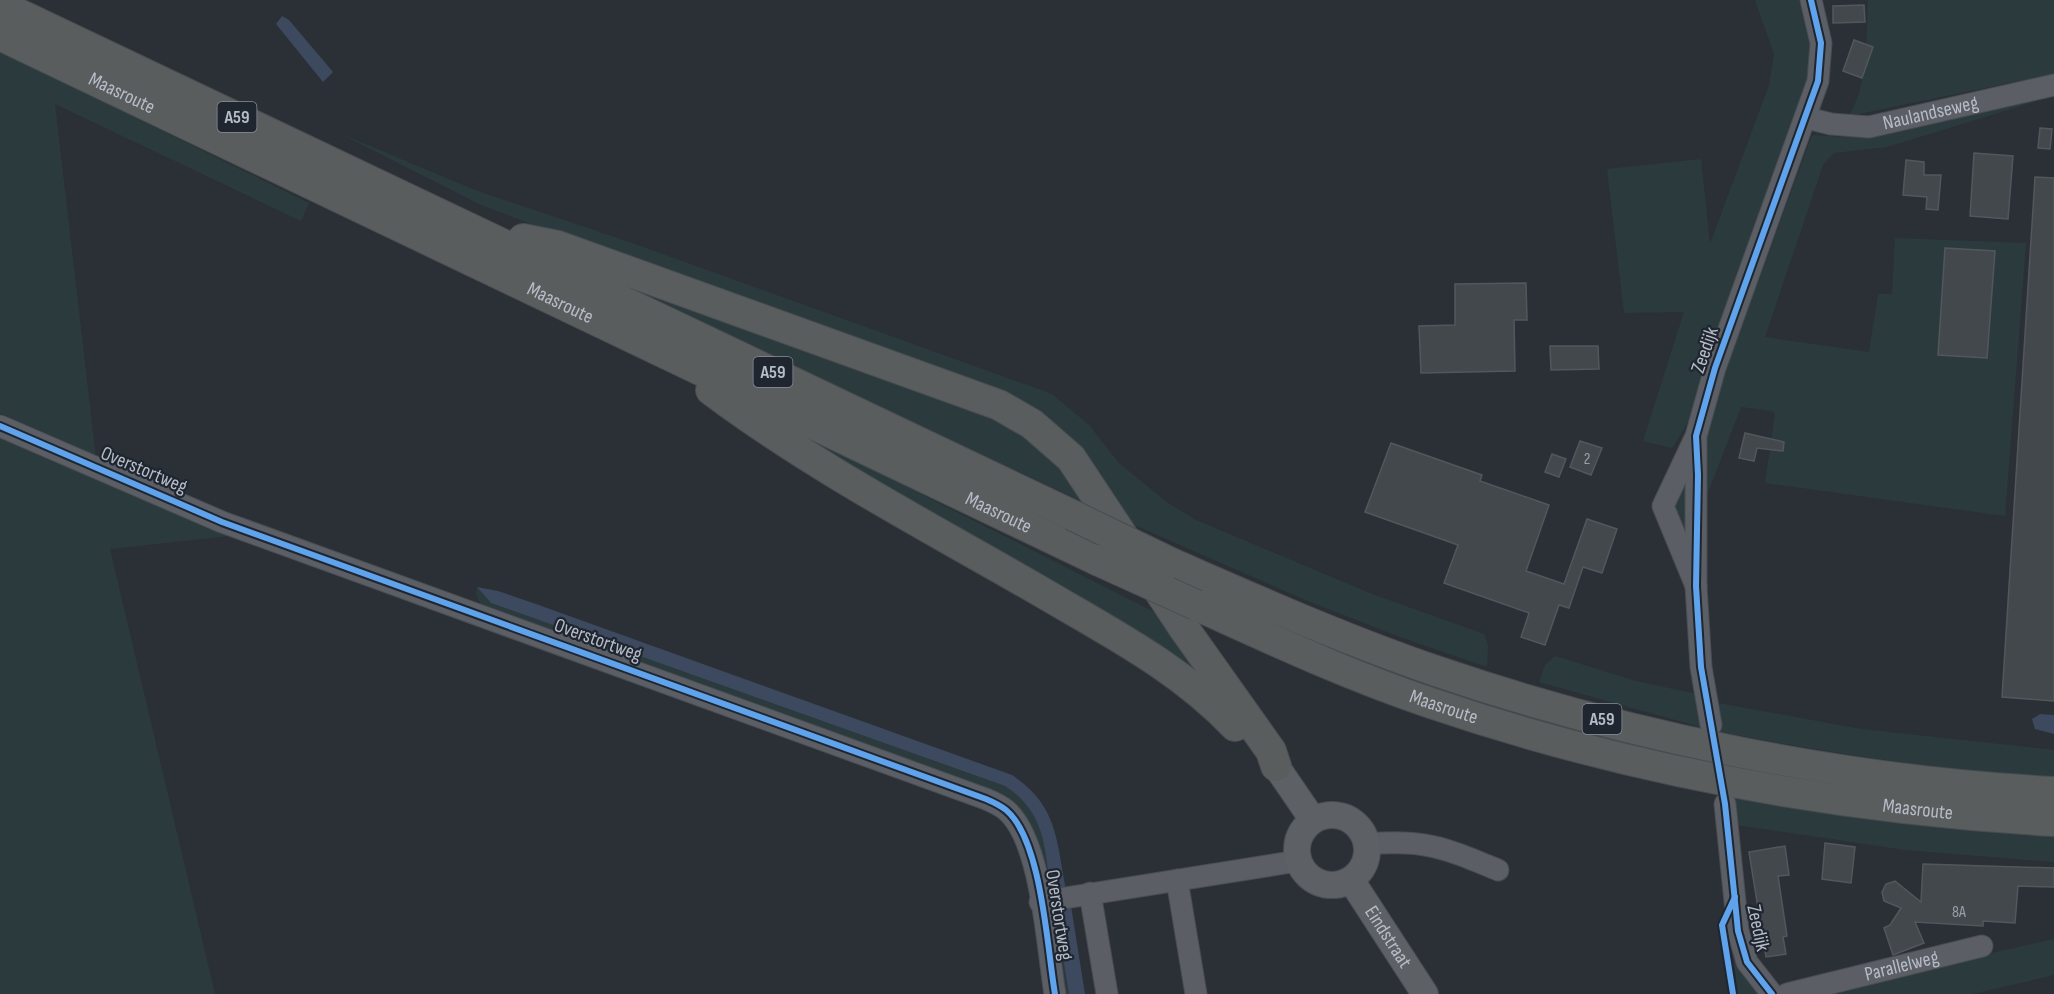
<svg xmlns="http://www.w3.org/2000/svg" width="2054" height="994" viewBox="0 0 2054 994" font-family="'Sofia Sans Condensed',sans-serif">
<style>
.green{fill:#2b3b3d}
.water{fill:#3c495e}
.building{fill:#43484d;stroke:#53575d;stroke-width:1.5}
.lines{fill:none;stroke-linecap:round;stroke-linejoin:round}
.minor-casing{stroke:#494c51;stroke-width:23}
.major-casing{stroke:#494c53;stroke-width:28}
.highway-casing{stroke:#484c51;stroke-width:32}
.minor{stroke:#5b5e64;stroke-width:21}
.major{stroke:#5d6166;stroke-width:26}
.highway{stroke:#5a5d5e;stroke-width:30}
.highway-bridge-casing{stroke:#484c51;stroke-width:32;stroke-linecap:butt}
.highway-bridge{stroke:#5a5d5e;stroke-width:30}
.cycleway-casing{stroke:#1f2630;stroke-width:10}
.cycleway{stroke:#60a3ed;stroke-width:6}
.labels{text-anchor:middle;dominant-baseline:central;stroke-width:4.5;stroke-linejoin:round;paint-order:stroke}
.number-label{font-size:16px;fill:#999fa8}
.shield{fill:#1f2630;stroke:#898f9a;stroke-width:1.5}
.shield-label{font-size:18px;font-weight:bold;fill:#b6bcc7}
.street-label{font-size:20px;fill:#b6bcc7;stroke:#1f2630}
</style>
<rect width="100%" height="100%" fill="#2b3036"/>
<g class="green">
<path d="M1755,0H1799L1809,30L1813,65L1693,407L1692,416L1672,448L1643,441L1684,312L1624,313L1607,169L1701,159L1710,244L1769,85L1774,54Z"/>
<path d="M1868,0H2054V74L1849,116C1869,82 1866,38 1868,0Z"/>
<path d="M0,51L309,203L301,221L55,104L96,458L0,413Z"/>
<path d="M2037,101L1887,147L1834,153L1823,165L1765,337L1869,352L1878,294H1892L1895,238L2026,243L2005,516L1765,483L1775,414L1773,411L1741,407L1704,503L1706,424L1812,135L1846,137L1877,133L1986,108Z"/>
<path d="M339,133L475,190L632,243L1052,394L1089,425L1119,463L1168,503L1196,520L1372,594L1484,634L1488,645L1487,667L1400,637L1308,601L1116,517L1073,453L669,277L479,204Z"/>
<path d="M589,268L984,408L1053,458L1081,501Z"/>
<path d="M740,407L826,446L1174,622L1251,732Z"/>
<path d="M0,433L239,535L110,549L215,994H0Z"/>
<path d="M1685,463L1686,549L1670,494Z"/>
<path d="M477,587L491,603L1005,786C1046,813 1044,847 1051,891L1043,889L1024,820L483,608L476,595Z"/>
<path d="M1555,656L1636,681L1697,694L1704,728L1539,682L1545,665Z"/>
<path d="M1713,702L1861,729L2054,750V777C1942,771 1831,753 1721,732Z"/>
<path d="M1735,794L2054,834V862L1905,850L1737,825Z"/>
<path d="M1055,909L1069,994H1060L1047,916Z"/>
<path d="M1731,936L1763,994H1738Z"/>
<path d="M2054,939V975L1972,994H1809Z"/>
</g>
<g class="water">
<path d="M282,16L289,20L333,72L323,82L276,24Z"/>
<path d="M477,587L498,591L536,604L1012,775C1058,806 1056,839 1066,890L1051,891C1044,847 1046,813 1005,786L491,603Z"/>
<path d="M2040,714L2054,715V734L2035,729L2032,719Z"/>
<path d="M1071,906L1085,994H1069L1055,909Z"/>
</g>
<g class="building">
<path d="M1864,5L1865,22L1833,23V6Z"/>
<path d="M1854,40L1873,47L1862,78L1843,71Z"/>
<path d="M2040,128L2052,129L2050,149L2038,148Z"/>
<path d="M1974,153L2013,156L2008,219L1970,216Z"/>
<path d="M1906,160L1924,162V175H1941L1938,210L1926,209L1927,197L1903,195Z"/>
<path d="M2035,177L2054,178V701L2002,697Z"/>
<path d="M1945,248L1995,251L1987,358L1938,355Z"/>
<path d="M1526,283L1527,320H1514L1515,371L1421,373L1419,326L1455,325V284Z"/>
<path d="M1550,346H1598L1599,369L1551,370Z"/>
<path d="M1745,433L1784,442L1783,451L1757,448L1754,461L1739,458Z"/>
<path d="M1580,441L1602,448L1591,475L1570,467Z"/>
<path d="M1391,443L1482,475L1480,481L1549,505L1526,571L1564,584L1587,519L1617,529L1602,573L1583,567L1569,608L1559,605L1545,645L1521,637L1529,613L1444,583L1458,545L1365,512Z"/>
<path d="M1552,454L1566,459L1559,477L1545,472Z"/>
<path d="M1825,843L1855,847L1851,883L1822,879Z"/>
<path d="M1785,846L1789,875L1778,876L1787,936L1783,937L1786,954L1766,957L1749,852Z"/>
<path d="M1923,864L2054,868V887L2018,886L2015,923L1983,921V926L1915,922L1924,943L1893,955L1884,928L1890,925L1901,908L1884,901L1882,892L1886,884L1895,881L1921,902Z"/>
</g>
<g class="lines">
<g class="minor-casing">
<g id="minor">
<path id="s1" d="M1807,118L1831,124L1869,127L2054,85"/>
<path d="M0,426L222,522L986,799C993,802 1001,806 1006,810C1042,840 1047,948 1055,994"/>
<path d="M1696,440V586L1701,667L1711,725"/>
<path d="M1696,586L1663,506L1696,436L1715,368L1818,81L1821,43L1811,0"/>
<path d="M1725,804L1738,931L1747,962L1772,994"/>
<path d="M1367,844C1426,839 1445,848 1498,870"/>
<path d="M1177,880L1196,994"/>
<path d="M1090,893L1107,994"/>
<path d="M1040,902L1298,861"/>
<path id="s2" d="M1787,994L1982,946"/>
</g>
</g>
<g class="major-casing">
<g id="major">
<path d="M1276,766L1313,820"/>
<circle cx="1332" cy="850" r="35"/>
<path id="s3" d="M1351,880L1425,994"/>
</g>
</g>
<g class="highway-casing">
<g id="highway">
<path d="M0,5L1072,515"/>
<path id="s4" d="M0,35L1097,560"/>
<path d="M523,239L558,246L999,405L1032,424L1071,458L1183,627L1271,751L1276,766"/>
<path d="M711,390C815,468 933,529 1045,594C1113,634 1181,669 1235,726"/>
<path d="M1171,563C1258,601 1345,640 1436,671C1632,738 1847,781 2054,792"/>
<path id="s5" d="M1196,605C1273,640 1350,676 1431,703C1631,771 1843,809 2054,821"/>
</g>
</g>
<use href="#minor" class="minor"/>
<use href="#major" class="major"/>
<use href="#highway" class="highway"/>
<g class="highway-bridge-casing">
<g id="highway-bridge">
<path d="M1072,515L1171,563"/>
<path d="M1097,560L1196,605"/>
</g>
</g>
<use href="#highway-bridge" class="highway-bridge"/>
<g class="cycleway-casing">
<g id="cycleway">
<path d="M0,426L222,522L986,799C993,802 1001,806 1006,810C1042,840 1047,948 1055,994"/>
<path d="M1733,994L1722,925L1735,897"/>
<path d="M1772,994L1747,962L1738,931L1725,804L1701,667L1696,586L1698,475L1696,436L1715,368L1818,81L1821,43L1811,0"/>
</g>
</g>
<use href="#cycleway" class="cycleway"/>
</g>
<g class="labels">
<g class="number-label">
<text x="1587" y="459">2</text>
<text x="1959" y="912">8A</text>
</g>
<g class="shield">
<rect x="217.5" y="102" width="39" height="30" rx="4.5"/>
<rect x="753.5" y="357" width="39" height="30" rx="4.5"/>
<rect x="1582.5" y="704" width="39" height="30" rx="4.5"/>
</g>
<g class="shield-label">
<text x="237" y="117">A59</text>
<text x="773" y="372">A59</text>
<text x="1602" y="719">A59</text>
</g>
<g class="street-label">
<text stroke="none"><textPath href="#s4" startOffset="135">Maasroute</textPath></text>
<text stroke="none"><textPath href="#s1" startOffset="126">Naulandseweg</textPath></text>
<text stroke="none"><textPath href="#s4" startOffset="621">Maasroute</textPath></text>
<text transform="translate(1705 350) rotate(-71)">Zeedijk</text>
<text transform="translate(144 470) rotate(23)">Overstortweg</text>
<text stroke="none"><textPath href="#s4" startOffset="1107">Maasroute</textPath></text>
<text transform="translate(598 640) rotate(20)">Overstortweg</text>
<text stroke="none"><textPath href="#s5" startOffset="268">Maasroute</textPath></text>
<text stroke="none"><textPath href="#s5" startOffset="754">Maasroute</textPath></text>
<text transform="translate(1059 915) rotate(81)">Overstortweg</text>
<text transform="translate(1758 928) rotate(78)">Zeedijk</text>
<text stroke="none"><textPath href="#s3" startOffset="68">Eindstraat</textPath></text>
<text stroke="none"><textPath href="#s2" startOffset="118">Parallelweg</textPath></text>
</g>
</g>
</svg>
